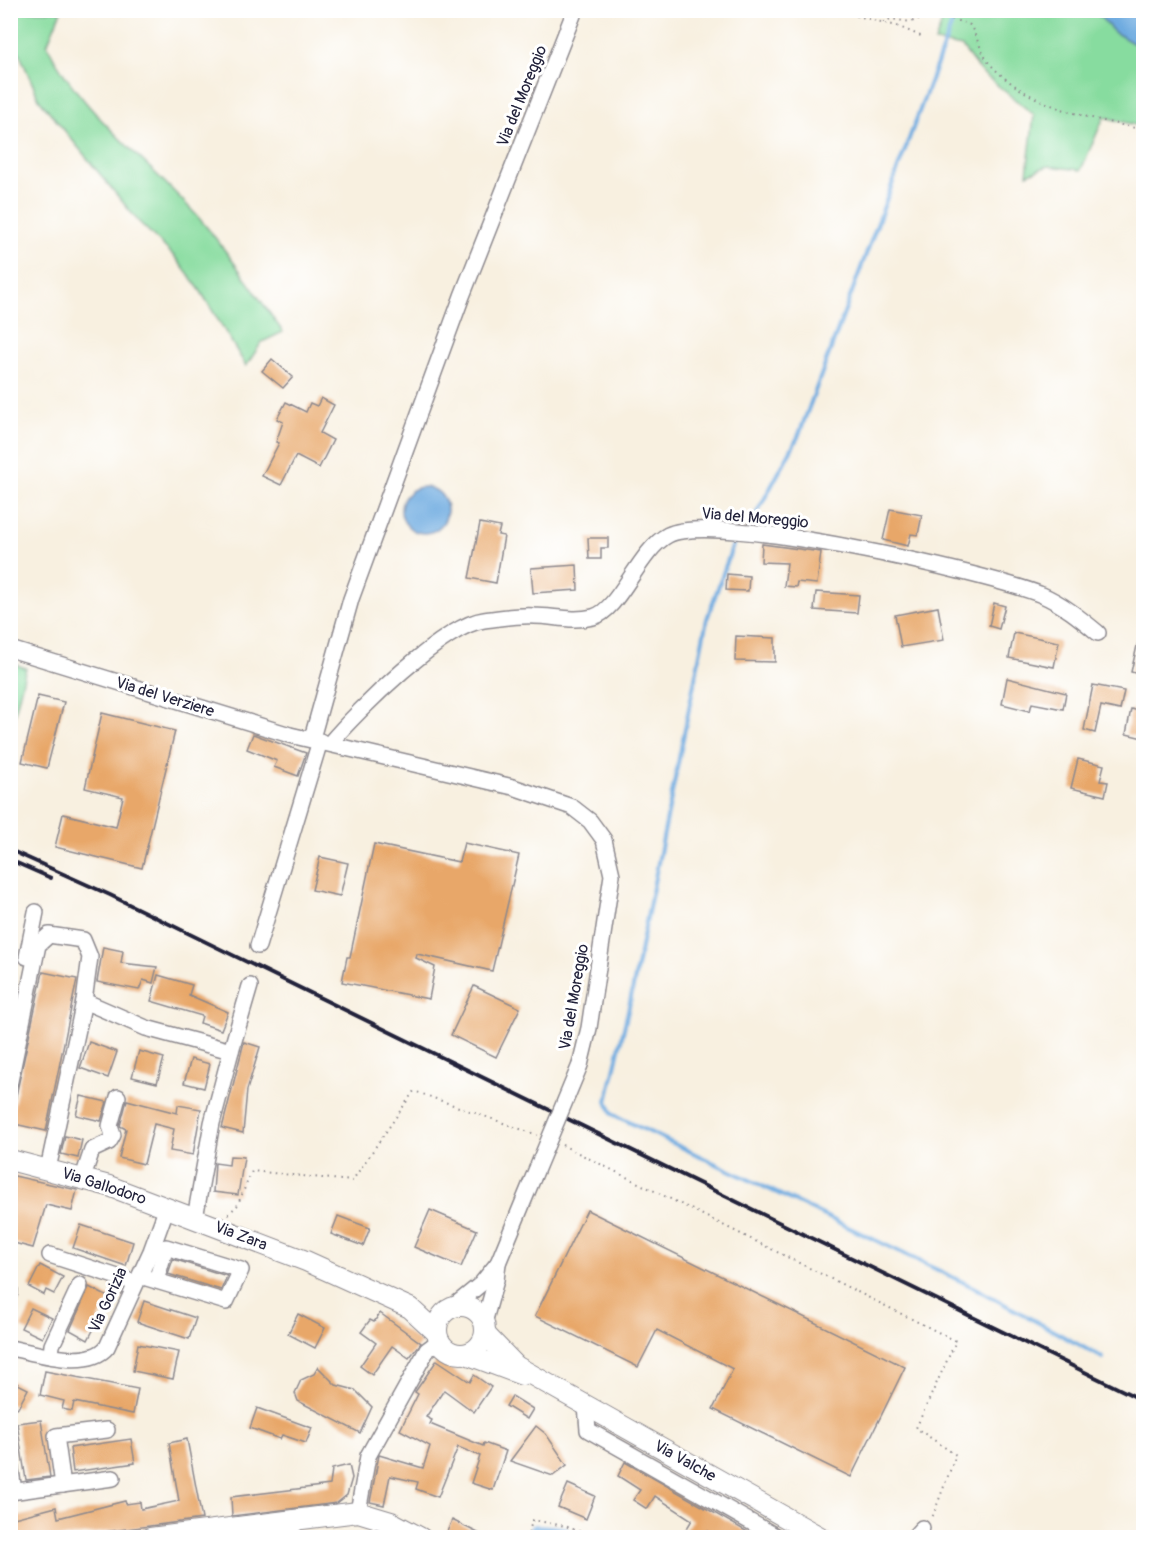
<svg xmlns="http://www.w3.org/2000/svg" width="1154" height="1548" viewBox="0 0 1154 1548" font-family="Pangolin,sans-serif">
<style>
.green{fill:#87dc9f;stroke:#547f6d;stroke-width:1.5}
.water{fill:#6eabe0;stroke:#48668e;stroke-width:1.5}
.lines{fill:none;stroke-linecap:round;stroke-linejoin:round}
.stream{stroke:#6eabe0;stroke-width:4}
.canal{stroke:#6eabe0;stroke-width:14}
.building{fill:#e8a769}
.minor-casing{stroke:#8d898e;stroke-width:18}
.major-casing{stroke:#8d898e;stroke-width:22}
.path{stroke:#8d898e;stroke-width:2;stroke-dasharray:1.5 4.5;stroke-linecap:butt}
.minor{stroke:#fff;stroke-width:15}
.major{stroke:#fff;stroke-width:20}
.rail{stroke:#22223b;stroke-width:4}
.minor-bridge-casing{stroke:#8d898e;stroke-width:18;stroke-linecap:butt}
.minor-bridge{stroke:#fff;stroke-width:15}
.labels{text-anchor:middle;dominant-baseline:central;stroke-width:6;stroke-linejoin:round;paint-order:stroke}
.street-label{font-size:16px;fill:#22223b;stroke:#fff}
</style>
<rect width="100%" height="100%" fill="#fff"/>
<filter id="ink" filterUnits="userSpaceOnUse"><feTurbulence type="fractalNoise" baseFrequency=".0167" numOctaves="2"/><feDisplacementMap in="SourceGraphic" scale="12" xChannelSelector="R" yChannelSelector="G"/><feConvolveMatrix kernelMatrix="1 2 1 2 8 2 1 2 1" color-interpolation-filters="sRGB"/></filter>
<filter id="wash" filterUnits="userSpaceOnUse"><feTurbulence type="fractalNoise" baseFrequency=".008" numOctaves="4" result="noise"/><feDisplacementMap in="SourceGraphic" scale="24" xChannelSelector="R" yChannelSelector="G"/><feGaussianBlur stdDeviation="1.35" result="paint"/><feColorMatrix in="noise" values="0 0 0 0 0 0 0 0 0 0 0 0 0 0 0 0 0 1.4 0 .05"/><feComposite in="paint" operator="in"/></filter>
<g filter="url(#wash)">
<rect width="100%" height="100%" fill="#f8f0e0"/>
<g class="green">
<path d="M10,11H61L47,45C81,115 155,165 204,224C233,258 257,296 283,332L262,342L246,366L200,290L175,257L138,221L39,99L11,34Z"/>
<path d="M946,11H1095L1114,32L1143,49V127L1104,117L1081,170L1048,166L1027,174L1034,115L980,71L962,47L935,42Z"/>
<path d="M11,663L26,668L11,729L10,663Z"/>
</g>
<g class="water">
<path d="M1095,11H1143V49L1114,32Z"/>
<circle cx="424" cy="510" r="23"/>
</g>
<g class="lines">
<g class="stream">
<path d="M753,520L798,437L957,10"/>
<path d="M734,542L707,619L630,1002L607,1101L612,1114L973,1287L1103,1358"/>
</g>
<path class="canal" d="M536,1531L563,1533"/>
</g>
<g id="blocks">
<g class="building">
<path d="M272,359L293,377L283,388L262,371Z"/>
<path d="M321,398L334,405L320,433L333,440L319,468L296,456L281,485L262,476L279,443L276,442L283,422L277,419L286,402L306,412L310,403L317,406Z"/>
<path d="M890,509L922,515L918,535L911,534L908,546L883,540Z"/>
<path d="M480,523L500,527L498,535L504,536L496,583L469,578Z"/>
<path d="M588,538H608V548H601V559H589Z"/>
<path d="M762,544L821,552L817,584L797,582L796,587L784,586L787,563L761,562Z"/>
<path d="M577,565L578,590L533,593L531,568Z"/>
<path d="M727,574L749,576L748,591L726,590Z"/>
<path d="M816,592L859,595L857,613L814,610Z"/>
<path d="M994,603L1005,606L999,629L989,626Z"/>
<path d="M938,607L944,640L901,647L895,615Z"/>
<path d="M1014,633L1059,642L1054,667L1009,658Z"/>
<path d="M736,636L775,638V662L735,661Z"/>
<path d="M1139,637L1143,638V675L1131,672Z"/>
<path d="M1007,678L1066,693L1063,709L1032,703L1030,711L1002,704Z"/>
<path d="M1093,685L1124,691L1120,710L1101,706L1095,733L1084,730Z"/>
<path d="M38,696L64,702L47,768L22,762Z"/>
<path d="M1131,709L1143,712V738L1126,734Z"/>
<path d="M102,713L175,731L142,868L55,847L63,814L116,827L123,797L85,788Z"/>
<path d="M253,734L306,753L298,776L274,767L277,761L247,749Z"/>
<path d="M1078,759L1104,765L1100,781L1108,782L1105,796L1071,788Z"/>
<path d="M464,843L519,855L492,971L417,954L416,958L435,967L429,999L342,982L347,957H350L374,844L459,862Z"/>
<path d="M320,857L348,863L340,896L312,890Z"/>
<path d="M103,947L123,951L121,963L157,967L153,983L143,980L139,990L97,982Z"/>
<path d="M43,972L77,979L46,1131L10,1123Z"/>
<path d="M158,975L192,985L189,995L228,1012L221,1030L200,1023L202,1016L151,1001Z"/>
<path d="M474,986L520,1008L496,1057L451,1035Z"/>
<path d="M89,1042L117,1052L108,1078L80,1068Z"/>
<path d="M244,1042L260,1047L247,1090L243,1133L222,1128Z"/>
<path d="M139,1051L164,1058L157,1083L132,1077Z"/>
<path d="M191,1059L210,1064L204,1088L184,1083Z"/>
<path d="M81,1096L107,1102L101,1121L76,1115Z"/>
<path d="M127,1100L177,1113L178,1105L201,1109L193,1155L170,1151L174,1129L154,1124L144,1164L119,1158L126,1129L120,1126Z"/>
<path d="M65,1136L82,1140L78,1158L61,1154Z"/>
<path d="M230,1156L244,1157L238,1195L213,1192L215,1163L229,1165Z"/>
<path d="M10,1175L77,1190L72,1211L46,1205L33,1248L10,1242Z"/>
<path d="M430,1210L477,1230L461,1267L414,1247Z"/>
<path d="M587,1210L905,1367L851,1477L713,1409L733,1369L657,1330L638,1367L535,1316Z"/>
<path d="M338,1216L370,1228L363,1246L331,1234Z"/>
<path d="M81,1225L133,1242L126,1266L73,1248Z"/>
<path d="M173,1259L227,1276L221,1290L168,1274Z"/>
<path d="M40,1265L63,1277L54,1294L46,1290L44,1295L29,1287Z"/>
<path d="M89,1287L110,1298L88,1340L70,1330Z"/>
<path d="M144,1301L196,1318L189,1339L137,1322Z"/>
<path d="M31,1308L52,1318L42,1338L21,1328Z"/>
<path d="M380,1313L421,1343L409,1358L392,1346L372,1375L360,1366L376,1343L361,1332L370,1320L374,1322Z"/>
<path d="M298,1314L325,1328L315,1348L288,1334Z"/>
<path d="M138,1344L179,1352L173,1379L133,1371Z"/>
<path d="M437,1360L470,1382L474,1375L491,1387L474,1412L444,1390L426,1417L432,1420L430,1424L483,1446L484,1443L506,1451L493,1490L471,1483L480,1456L458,1447L438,1497L416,1489L418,1482L390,1476L384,1505L370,1502L379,1455L423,1468L430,1446L400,1430L418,1394L415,1392Z"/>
<path d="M318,1367L336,1385L355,1390L372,1407L360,1433L298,1401L295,1393L301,1380L314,1374Z"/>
<path d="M45,1371L138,1389L133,1414L74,1402L72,1411L62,1409L64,1401L40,1395Z"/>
<path d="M10,1380L28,1389L18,1408L10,1404Z"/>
<path d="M512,1396L533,1409L527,1419L506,1406Z"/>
<path d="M257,1408L312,1428L306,1443L282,1435L280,1439L250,1428Z"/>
<path d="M41,1420L50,1477L26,1480L17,1423Z"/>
<path d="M536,1426L546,1434L567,1465L553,1476L510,1461Z"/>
<path d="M131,1439L135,1463L73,1472L70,1448Z"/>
<path d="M187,1439L202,1519L59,1538H10V1519L56,1507L58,1518L125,1501L126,1504L140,1502L141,1509L179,1501L169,1443Z"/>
<path d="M625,1462L758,1538H718L708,1531L704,1538H681L692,1520L655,1496L647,1509L633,1500L640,1490L618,1476Z"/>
<path d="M349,1465L352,1478L347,1495L337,1503L232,1516L231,1497L330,1485L332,1469Z"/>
<path d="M568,1484L595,1496L586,1519L558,1507Z"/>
<path d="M452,1520L488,1538H453L446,1534Z"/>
</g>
</g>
</g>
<g filter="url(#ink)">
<use href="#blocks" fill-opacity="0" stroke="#8d898e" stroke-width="1.5"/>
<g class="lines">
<g class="minor-casing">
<g id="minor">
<path d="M10,649L290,735L513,787L572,807L590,821L604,840L612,875L589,1028L580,1065"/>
<path d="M312,738L351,599L462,296L575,10"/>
<path d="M330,743C357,711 444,625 484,620C500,618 518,615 534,616C553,616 573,622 593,617C619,611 639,550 668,535C715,511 987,573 1042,595C1063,604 1081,619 1098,633"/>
<path d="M258,946L320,741"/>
<path d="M27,957L36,912"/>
<path d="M84,1001L146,1028L231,1051L212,1123L195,1218"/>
<path d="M231,1051L250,986"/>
<path d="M10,1081L38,945L49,935L83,940L90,957L84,1001L48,1169"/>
<path d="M83,1177L92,1150L109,1142L113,1135L110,1126L118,1097"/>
<path d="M50,1255L136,1283"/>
<path d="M140,1276L226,1302L241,1270L166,1247L156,1281"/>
<path d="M10,1282V1293"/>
<path d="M454,1306L481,1284L498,1263"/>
<path d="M484,1323L496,1280L498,1263L533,1178"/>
<path d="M10,1348C37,1353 88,1370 107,1347L151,1251L167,1207"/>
<path d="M51,1355L52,1345L80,1285"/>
<path d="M586,1406L588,1430L779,1538"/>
<path d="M10,1463L14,1491"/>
<path d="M63,1485L56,1436L107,1430"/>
<path d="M10,1492L113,1478"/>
<path d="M358,1512L368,1456L427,1350L439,1341"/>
<path d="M279,1538L299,1521"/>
<path d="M913,1538L922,1528"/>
</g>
</g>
<g class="major-casing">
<g id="major">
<path d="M10,1160L109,1186L306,1261L410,1308L436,1332"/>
<circle cx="461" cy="1330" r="24"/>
<path d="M485,1334L516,1366L822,1538"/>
<path d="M466,1354L522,1375"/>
<path d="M150,1538L358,1512L391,1522L421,1538"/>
</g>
</g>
<g class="path">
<path d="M833,10L897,26L923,37"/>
<path d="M883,22L891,19L911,22L934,13L970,25C976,35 983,56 989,63C1030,108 1087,117 1144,130"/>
<path d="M562,1145L956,1341L916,1428L956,1455L932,1518"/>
<path d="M228,1214L237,1206L252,1171L352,1181L414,1091L537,1135"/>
<path d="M526,1538L533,1520L565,1526L597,1538"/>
</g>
<use href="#minor" class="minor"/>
<use href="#major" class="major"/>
<g class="rail">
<path d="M10,850L110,895L1144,1401"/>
<path d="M10,860L51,878"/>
</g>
<g class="minor-bridge-casing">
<path id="minor-bridge" d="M533,1178L580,1065"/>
</g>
<use href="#minor-bridge" class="minor-bridge"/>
</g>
</g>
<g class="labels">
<g class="street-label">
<text transform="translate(522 96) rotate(-68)">Via del Moreggio</text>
<text transform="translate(755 518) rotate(5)">Via del Moreggio</text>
<text transform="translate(165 697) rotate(17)">Via del Verziere</text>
<text transform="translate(574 997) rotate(-80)">Via del Moreggio</text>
<text transform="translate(104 1186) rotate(18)">Via Gallodoro</text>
<text transform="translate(241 1236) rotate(21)">Via Zara</text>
<text transform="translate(108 1300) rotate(-65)">Via Gorizia</text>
<text transform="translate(685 1461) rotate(29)">Via Valche</text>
</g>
</g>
<rect width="1154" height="1548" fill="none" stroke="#fff" stroke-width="36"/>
</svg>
